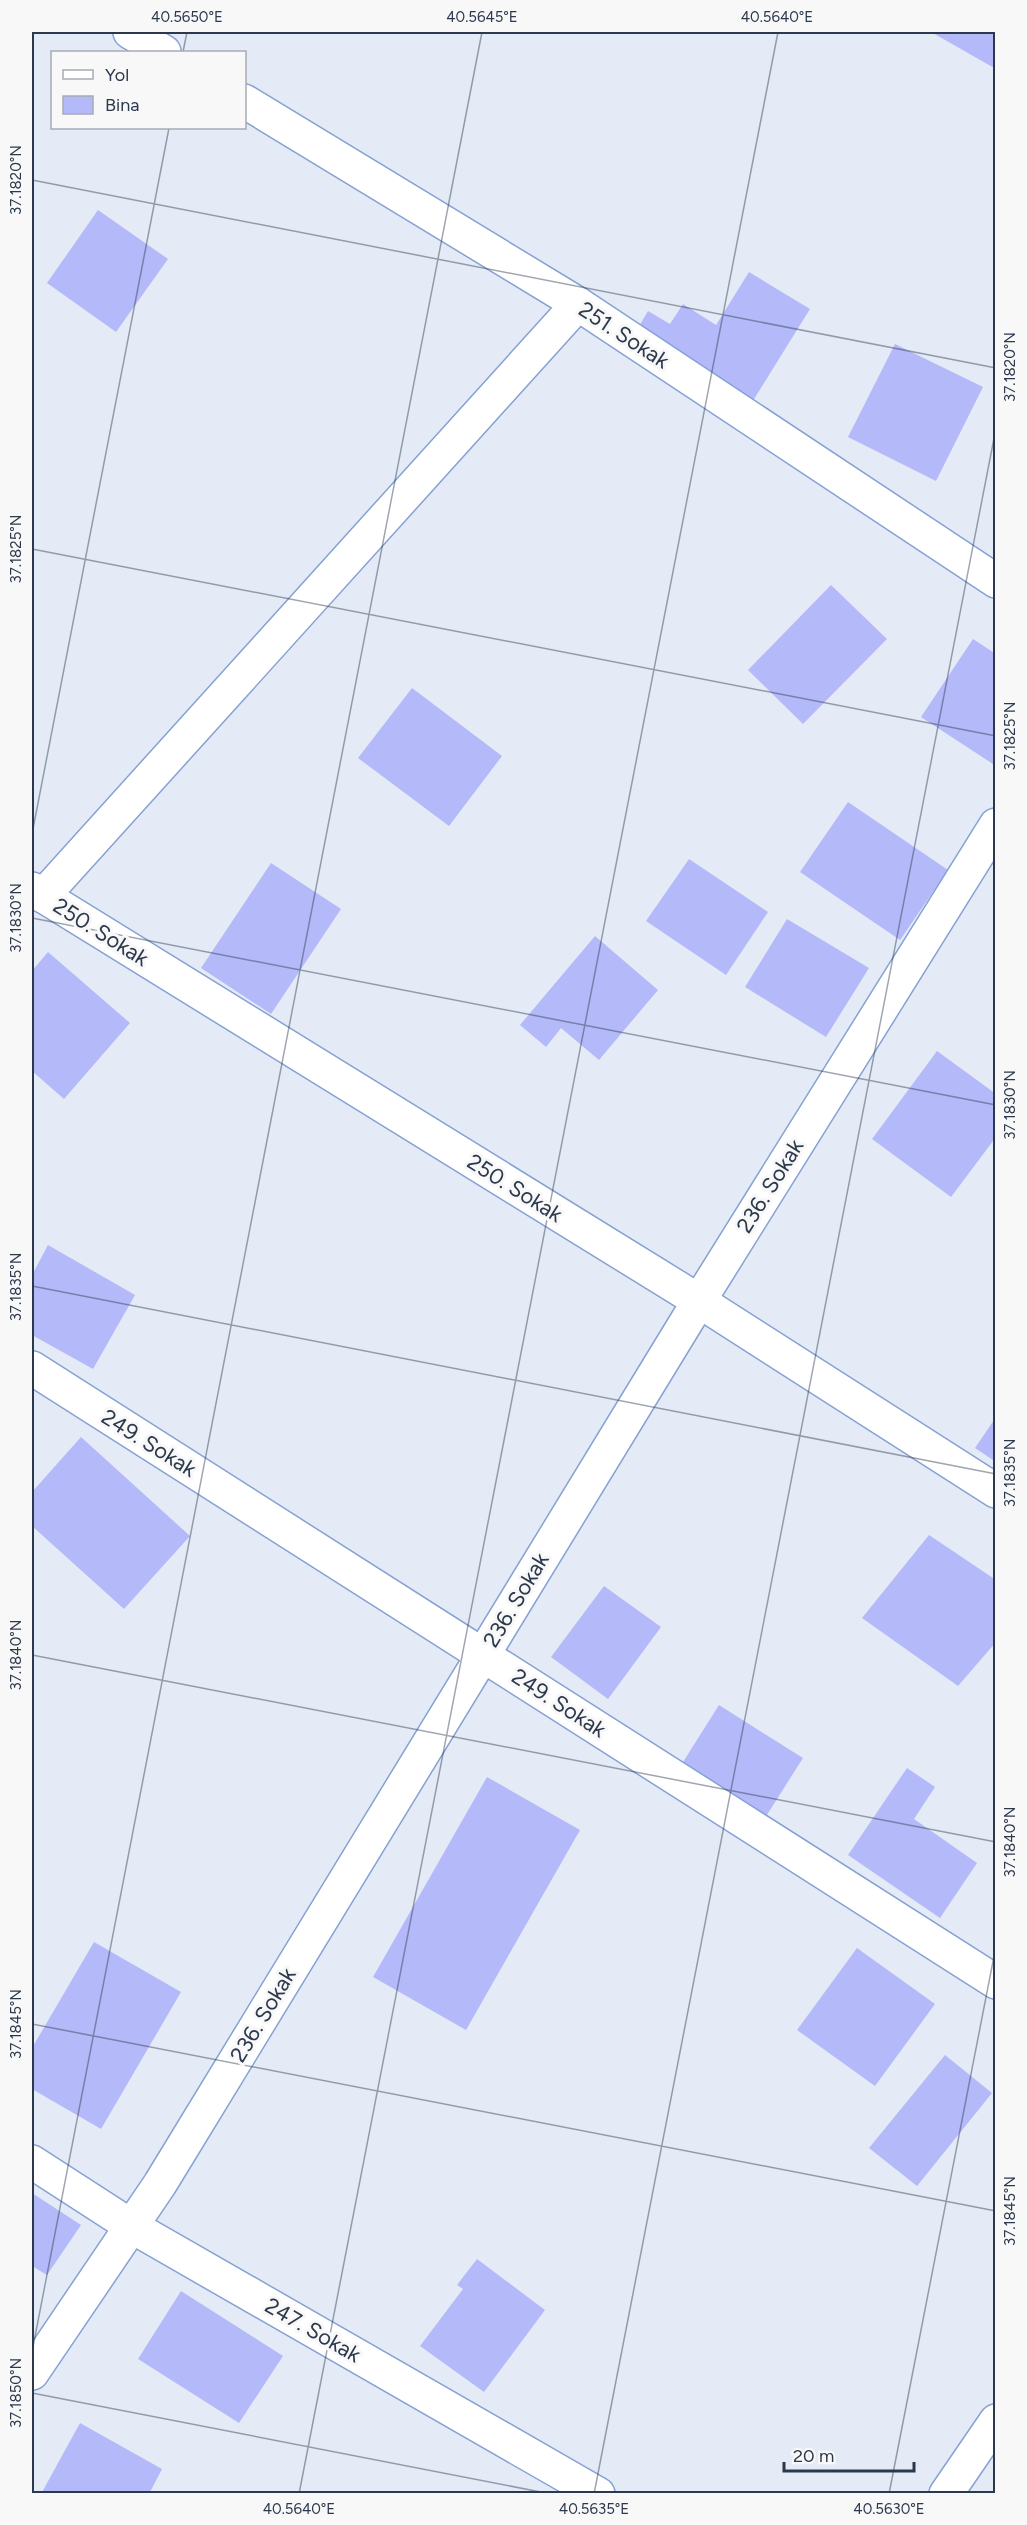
<svg xmlns="http://www.w3.org/2000/svg" width="1027" height="2525" viewBox="0 0 1027 2525" font-family="Figtree,sans-serif">
<style>
.building{fill:#b4b9f9}
.lines{fill:none;stroke-linecap:round;stroke-linejoin:round}
.street-casing{stroke:#85a2d3;stroke-width:36}
.street{stroke:#fff;stroke-width:33}
.ticks{fill:none;stroke:#2c394d;stroke-width:1.5;stroke-opacity:0.45}
.labels{text-anchor:middle;dominant-baseline:central;stroke-width:6;stroke-linejoin:round;paint-order:stroke}
.street-label{font-size:22px;fill:#2c394d;stroke:#f8f8f8}
.neatline{fill:none;stroke:#2c394d;stroke-width:2}
.ticks-label{font-size:15px;text-anchor:middle;fill:#2c394d}
</style>
<rect width="100%" height="100%" fill="#e5ebf6"/>
<g class="building">
<path d="M931,32H996V69Z"/>
<path d="M98,210L168,259L116,332L47,283Z"/>
<path d="M749,272L810,309L751,404L635,333L648,311L670,324L683,304L716,325Z"/>
<path d="M895,344L983,387L936,481L848,437Z"/>
<path d="M831,585L887,639L803,724L748,670Z"/>
<path d="M973,639L996,654V766L921,717Z"/>
<path d="M412,688L502,756L449,826L358,758Z"/>
<path d="M848,802L948,870L900,940L800,872Z"/>
<path d="M689,859L768,912L726,975L646,921Z"/>
<path d="M271,863L341,909L271,1014L201,968Z"/>
<path d="M787,919L869,968L826,1037L745,987Z"/>
<path d="M595,936L658,990L599,1060L561,1028L546,1047L520,1025Z"/>
<path d="M48,952L130,1023L64,1099L32,1071V971Z"/>
<path d="M937,1051L996,1094V1137L951,1197L872,1139Z"/>
<path d="M48,1245L135,1295L93,1369L32,1335V1275Z"/>
<path d="M996,1417V1462L975,1448Z"/>
<path d="M81,1437L190,1536L124,1609L32,1526V1492Z"/>
<path d="M929,1535L996,1580V1642L958,1686L862,1618Z"/>
<path d="M604,1586L661,1627L608,1699L551,1657Z"/>
<path d="M719,1705L803,1758L765,1818L678,1762L680,1760L683,1762Z"/>
<path d="M907,1768L935,1787L914,1819L977,1863L940,1918L848,1855Z"/>
<path d="M487,1777L580,1830L466,2030L373,1977Z"/>
<path d="M94,1942L181,1992L101,2129L32,2089V2048Z"/>
<path d="M857,1948L935,2004L875,2086L797,2030Z"/>
<path d="M945,2055L992,2093L917,2186L869,2148Z"/>
<path d="M32,2193L81,2225L47,2275L32,2266Z"/>
<path d="M477,2259L545,2310L484,2392L420,2346L463,2289L457,2285Z"/>
<path d="M181,2291L283,2356L239,2423L138,2359Z"/>
<path d="M80,2423L162,2469L149,2494H41Z"/>
</g>
<g class="lines">
<g class="street-casing">
<g id="street">
<path d="M130,32L164,52"/>
<path d="M244,101L578,304L996,581"/>
<path d="M32,889L699,1301L996,1491"/>
<path d="M43,896L578,304"/>
<path d="M32,1368L996,1982"/>
<path d="M32,2162L131,2226L598,2494"/>
<path d="M32,2373L160,2184L699,1301L996,825"/>
<path d="M946,2494L996,2421"/>
</g>
</g>
<use href="#street" class="street"/>
</g>
<path class="ticks" d="M183,52L187,32M32,180L996,368M32,549L996,736M32,834L169,128M32,918L996,1105M32,1286L996,1474M32,1655L996,1842M32,2024L996,2211M32,2352L482,32M32,2393L551,2494M299,2494L778,32M594,2494L996,428M889,2494L996,1946"/>
<g class="labels">
<g class="street-label">
<text transform="translate(624 335) rotate(33)">251. Sokak</text>
<text transform="translate(101 932) rotate(32)">250. Sokak</text>
<text transform="translate(770 1186) rotate(-58)">236. Sokak</text>
<text transform="translate(515 1188) rotate(32)">250. Sokak</text>
<text transform="translate(149 1443) rotate(32)">249. Sokak</text>
<text transform="translate(516 1600) rotate(-59)">236. Sokak</text>
<text transform="translate(559 1703) rotate(33)">249. Sokak</text>
<text transform="translate(263 2015) rotate(-59)">236. Sokak</text>
<text transform="translate(313 2330) rotate(30)">247. Sokak</text>
</g>
</g>
<rect width="1027" height="2525" fill="none" stroke="#f8f8f8" stroke-width="66"/>
<rect x="51" y="51" width="195" height="78" fill="#f8f8f8" stroke="#a6acb4" stroke-width="1.5"/>
<rect x="63" y="70" width="30" height="9" fill="#ffffff" stroke="#a6acb4" stroke-width="1.5"/>
<text x="105" y="81" font-size="18" fill="#2c394d">Yol</text>
<rect x="63" y="96" width="30" height="18" fill="#b4b9f9" stroke="#a6acb4" stroke-width="1.5"/>
<text x="105" y="111" font-size="18" fill="#2c394d">Bina</text>
<path d="M784 2462v9h130v-9" fill="none" stroke="#2c394d" stroke-width="3"/>
<text x="793" y="2462" font-size="18" fill="#2c394d" stroke="#f8f8f8" stroke-width="4.5" paint-order="stroke">20 m</text>
<rect x="33" y="33" width="961" height="2459" class="neatline"/>
<g class="ticks-label">
<text x="187" y="22">40.5650°E</text>
<text x="482" y="22">40.5645°E</text>
<text x="777" y="22">40.5640°E</text>
<text transform="translate(16 180) rotate(-90)" y="5">37.1820°N</text>
<text transform="translate(1010 367) rotate(-90)" y="5">37.1820°N</text>
<text transform="translate(16 549) rotate(-90)" y="5">37.1825°N</text>
<text transform="translate(1010 736) rotate(-90)" y="5">37.1825°N</text>
<text transform="translate(16 918) rotate(-90)" y="5">37.1830°N</text>
<text transform="translate(1010 1105) rotate(-90)" y="5">37.1830°N</text>
<text transform="translate(16 1287) rotate(-90)" y="5">37.1835°N</text>
<text transform="translate(1010 1473) rotate(-90)" y="5">37.1835°N</text>
<text transform="translate(16 1655) rotate(-90)" y="5">37.1840°N</text>
<text transform="translate(1010 1842) rotate(-90)" y="5">37.1840°N</text>
<text transform="translate(16 2024) rotate(-90)" y="5">37.1845°N</text>
<text transform="translate(1010 2211) rotate(-90)" y="5">37.1845°N</text>
<text transform="translate(16 2393) rotate(-90)" y="5">37.1850°N</text>
<text x="299" y="2514">40.5640°E</text>
<text x="594" y="2514">40.5635°E</text>
<text x="889" y="2514">40.5630°E</text>
</g>
</svg>
